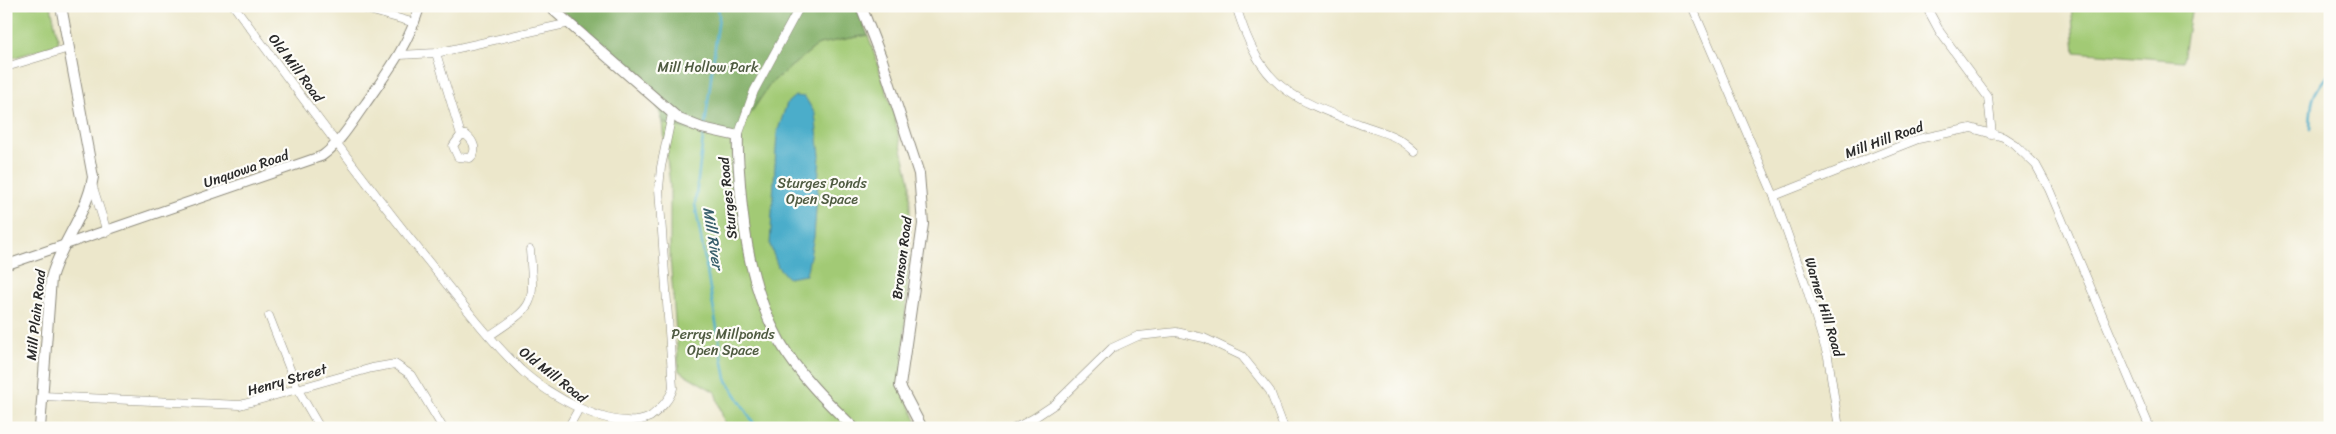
<svg xmlns="http://www.w3.org/2000/svg" width="2336" height="434" viewBox="0 0 2336 434" font-family="Sriracha,sans-serif">
<style>
.green{fill:#a2ca75;stroke:#667a50}
.forest{fill:#81ae66;stroke:#566c48}
.water{fill:#4badca;stroke:#3b6c7a}
.lines{fill:none;stroke-linecap:round;stroke-linejoin:round}
.stream{stroke:#4badca;stroke-width:2.5}
.minor-casing{stroke:#8c897b;stroke-width:9}
.tertiary-casing{stroke:#8c897b;stroke-width:11}
.secondary-casing{stroke:#8c897b;stroke-width:12}
.minor{stroke:#fff;stroke-width:8}
.tertiary{stroke:#fff;stroke-width:9}
.secondary{stroke:#fff;stroke-width:10}
.labels{text-anchor:middle;dominant-baseline:central;stroke-width:4.5;stroke-linejoin:round;paint-order:stroke}
.park-label{font-size:14px;fill:#4f5b41;stroke:#fdfcf7}
.street-label{font-size:14px;fill:#2b2b2b;stroke:#fdfcf7}
.water-label{font-size:15px;font-style:italic;fill:#385f6b;stroke:#fdfcf7}
</style>
<rect width="100%" height="100%" fill="#fdfcf7"/>
<filter id="ink" filterUnits="userSpaceOnUse"><feTurbulence type="fractalNoise" baseFrequency=".02" numOctaves="2"/><feDisplacementMap in="SourceGraphic" scale="10" xChannelSelector="R" yChannelSelector="G"/><feConvolveMatrix kernelMatrix="1 2 1 2 8 2 1 2 1" color-interpolation-filters="sRGB"/></filter>
<filter id="wash" filterUnits="userSpaceOnUse"><feTurbulence type="fractalNoise" baseFrequency=".0096" numOctaves="4" result="noise"/><feDisplacementMap in="SourceGraphic" scale="20" xChannelSelector="R" yChannelSelector="G"/><feGaussianBlur stdDeviation="1.12" result="paint"/><feColorMatrix in="noise" values="0 0 0 0 0 0 0 0 0 0 0 0 0 0 0 0 0 1.4 0 .05"/><feComposite in="paint" operator="in"/></filter>
<g filter="url(#wash)">
<rect width="100%" height="100%" fill="#ece7cb"/>
<g class="green">
<path d="M6,6H51L59,44L6,60Z"/>
<path d="M2071,6H2192L2183,61L2075,52Z"/>
<path d="M868,35L893,111L910,183V226L902,386L919,428H869L863,425L865,428H726L715,392L679,371L670,257V185L663,123L732,140L771,83L819,44Z"/>
</g>
<path class="forest" d="M557,6H856L868,35L819,44L771,83L732,141L663,123L651,85Z"/>
<path class="water" d="M795,96L805,97L815,114L820,155L814,237L806,275L788,278L778,267L770,245L777,133L787,103Z"/>
<g class="lines">
<g class="stream">
<path d="M705,125L719,16L718,6"/>
<path d="M2310,129C2311,100 2311,95 2330,72"/>
<path d="M704,130L695,204L726,379L756,427L793,428"/>
</g>
</g>
</g>
<g filter="url(#ink)">
<g class="lines">
<g class="minor-casing">
<g id="minor">
<path d="M234,6C298,92 361,178 428,261C458,298 487,337 521,370C548,395 614,434 650,417C660,409 670,400 673,388L659,189L661,167L672,114"/>
<path d="M355,6L415,23"/>
<path d="M1236,6C1261,87 1287,97 1362,125C1384,133 1398,135 1415,152"/>
<path d="M1692,6L1774,196L1806,286L1828,357L1839,428"/>
<path d="M1926,6L1940,32L1988,97L1992,135"/>
<path d="M436,53L461,135L453,146L458,157L470,158C478,151 474,141 466,135H461"/>
<path d="M400,55L436,53L570,23"/>
<path d="M6,67L69,48"/>
<path d="M738,136L754,91L800,6"/>
<path d="M92,184L107,232"/>
<path d="M1774,196L1918,139L1971,128L2003,137L2014,144L2036,165L2049,189L2150,428"/>
<path d="M269,316L298,390L320,428"/>
<path d="M489,336C537,304 534,307 530,250"/>
<path d="M43,396L240,405L372,368L395,364L411,375L443,428"/>
<path d="M568,428L577,412"/>
<path d="M1015,428L1034,418L1055,404L1112,348L1138,336L1176,332L1204,338L1242,356L1270,391L1284,428"/>
</g>
</g>
<g class="tertiary-casing">
<path id="tertiary" d="M6,265L322,156C341,142 352,122 366,103C389,70 408,45 420,6"/>
</g>
<g class="secondary-casing">
<g id="secondary">
<path d="M549,6L679,119L702,128L738,136C737,152 739,168 740,185C744,239 753,294 780,342C799,375 827,402 854,428"/>
<path d="M861,6L882,60L919,174L923,224L900,386L922,428"/>
<path d="M40,428L51,278C61,242 87,214 93,177L61,6"/>
</g>
</g>
<use href="#minor" class="minor"/>
<use href="#tertiary" class="tertiary"/>
<use href="#secondary" class="secondary"/>
</g>
</g>
<g class="labels">
<g class="park-label">
<text x="708" y="67">Mill Hollow Park</text>
<text x="822" y="183">Sturges Ponds<tspan x="822" dy="16">Open Space</tspan></text>
<text x="723" y="334">Perrys Millponds<tspan x="723" dy="16">Open Space</tspan></text>
</g>
<g class="street-label">
<text transform="translate(296 68) rotate(53)">Old Mill Road</text>
<text transform="translate(1884 140) rotate(-20)">Mill Hill Road</text>
<text transform="translate(246 169) rotate(-19)">Unquowa Road</text>
<text transform="translate(728 198) rotate(-96)">Sturges Road</text>
<text transform="translate(902 258) rotate(-83)">Bronson Road</text>
<text transform="translate(1824 307) rotate(73)">Warner Hill Road</text>
<text transform="translate(36 315) rotate(-84)">Mill Plain Road</text>
<text transform="translate(553 375) rotate(38)">Old Mill Road</text>
<text transform="translate(287 380) rotate(-16)">Henry Street</text>
</g>
<g class="water-label">
<text transform="translate(713 238) rotate(81)">Mill River</text>
</g>
</g>
<rect width="2336" height="434" fill="none" stroke="#fdfcf7" stroke-width="25"/>
</svg>
